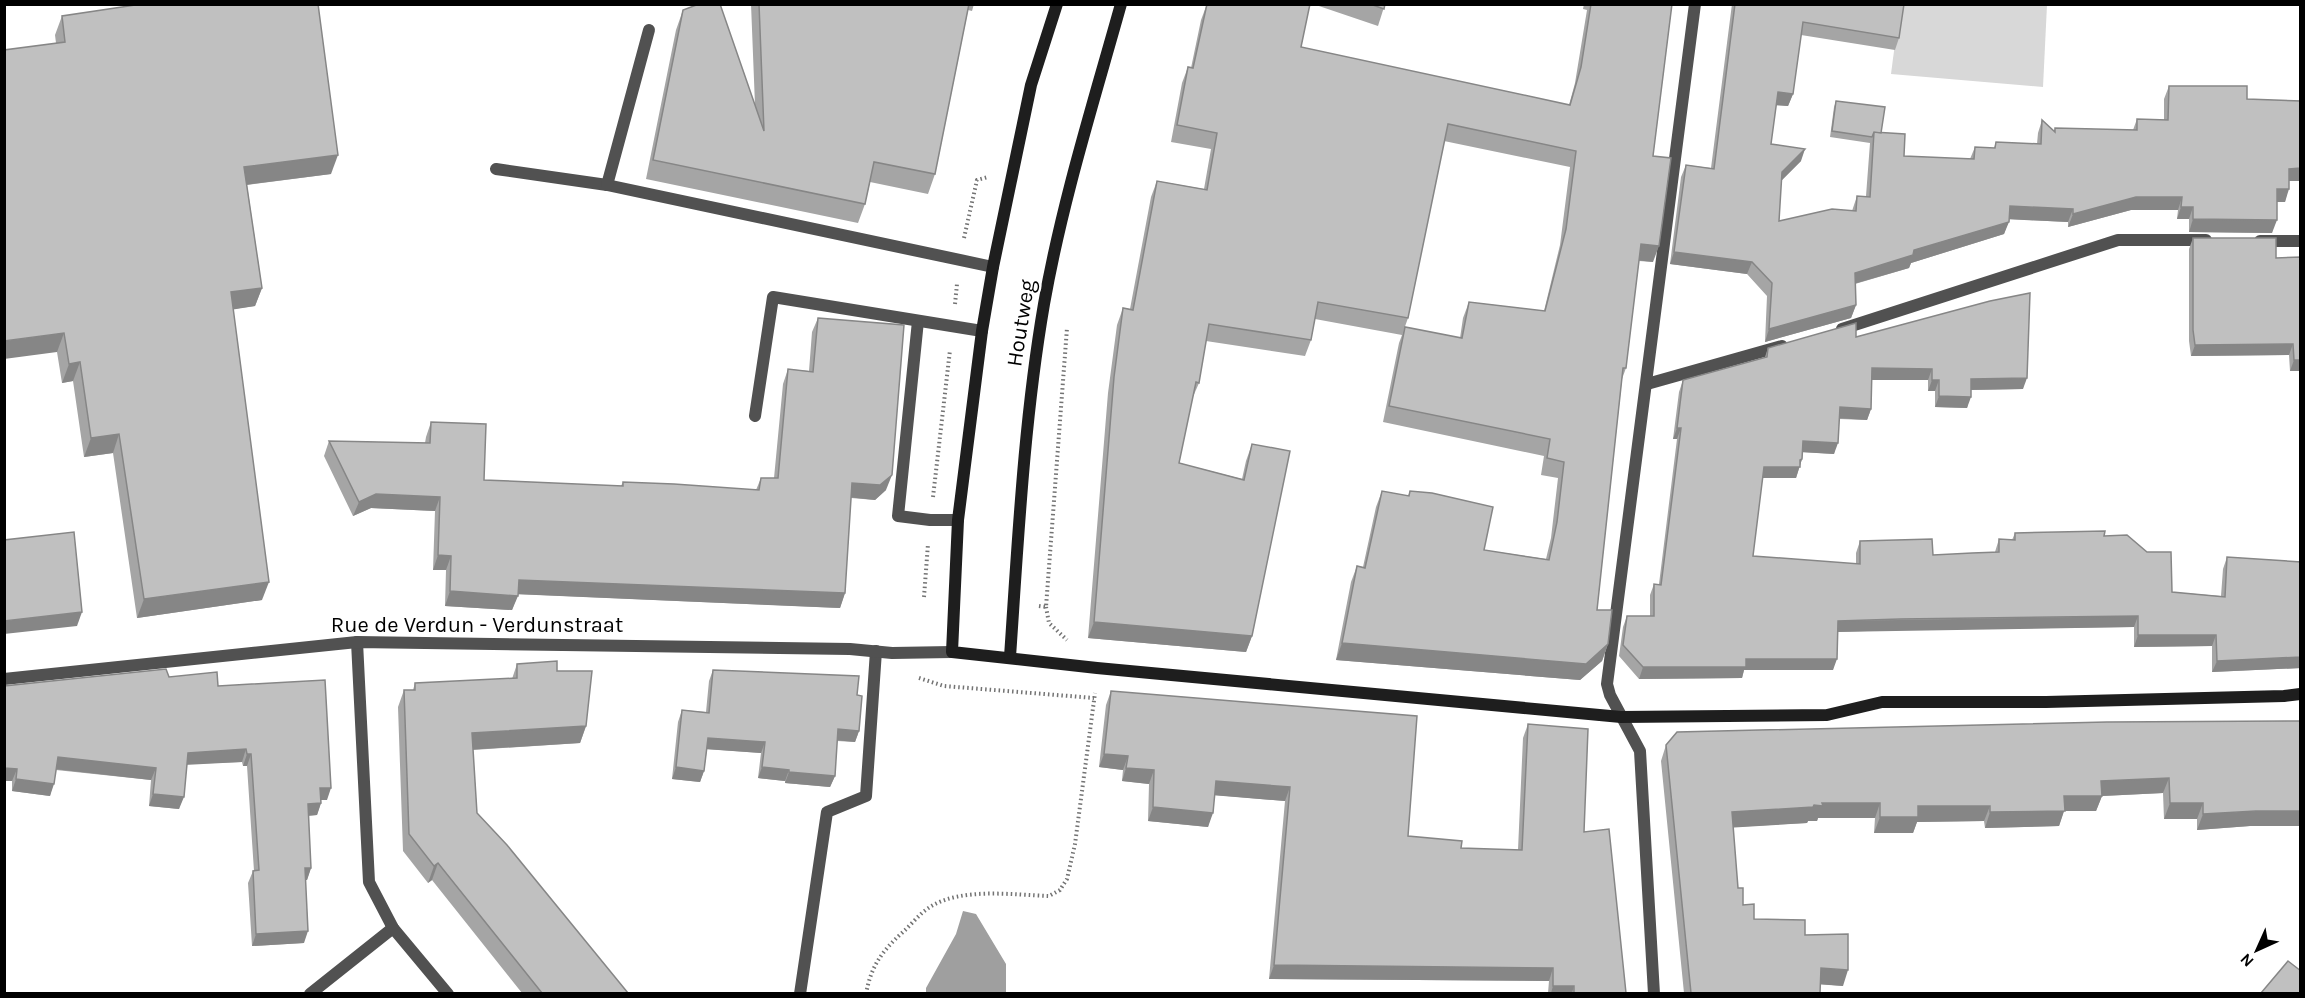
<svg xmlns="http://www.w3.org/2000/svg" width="2305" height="998" viewBox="0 0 2305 998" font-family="Karla,sans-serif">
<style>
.green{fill:#d8d8d8}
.water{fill:#9f9f9f}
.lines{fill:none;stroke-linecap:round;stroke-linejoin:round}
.path{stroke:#737373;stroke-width:4;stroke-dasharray:1.5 3;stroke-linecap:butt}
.lane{stroke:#515151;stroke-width:12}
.street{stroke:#515151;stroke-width:12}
.secondary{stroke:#1e1e1e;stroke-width:12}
.wall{fill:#a5a5a5}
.shaded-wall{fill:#868686}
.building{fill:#c0c0c0;stroke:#868686;stroke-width:1.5}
.labels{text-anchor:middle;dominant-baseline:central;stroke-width:4.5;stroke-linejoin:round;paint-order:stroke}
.street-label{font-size:22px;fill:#000;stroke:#fff}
</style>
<rect width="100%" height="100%" fill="#fff"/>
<path class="green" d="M1900,5H2047L2043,87L1891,74Z"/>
<path class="water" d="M963,911L976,914L1006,964V993H926V988L956,934Z"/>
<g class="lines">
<g class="path">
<path d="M964,238L977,180L988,177"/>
<path d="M955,304L957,284"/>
<path d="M933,497L950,350"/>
<path d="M924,597L928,544"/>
<path d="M1039,606L1046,607L1067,328"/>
<path d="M1046,607L1049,623L1067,640"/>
<path d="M919,678L944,686L1094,698"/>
<path d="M866,994C871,966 882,951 903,932C912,924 920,913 930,907C961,887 1014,895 1049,896L1060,890L1067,879L1075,844L1095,693"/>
</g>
<g class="lane">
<path d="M496,169L607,185L993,267"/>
<path d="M607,185L649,30"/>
<path d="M918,321L898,516L930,520H958"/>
<path d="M755,416L773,297L982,331"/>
<path d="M310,994L393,928"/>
<path d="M800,994L827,812L866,796L876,651"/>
</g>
<g class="street">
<path d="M2260,241H2300"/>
<path d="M1842,329L2118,240H2206"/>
<path d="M1647,384L1782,346"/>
<path d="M357,642L369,882L393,928L448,994"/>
<path d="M4,679L357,642L850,649L892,653L952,652"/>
<path d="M1654,994L1640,751L1610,695L1607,684L1695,4"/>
</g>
<g class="secondary">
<path d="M1057,4L1031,85L993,267L982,331L958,520L952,652L1097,668L1621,717L1827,715L1882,702H2046L2284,696L2300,694"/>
<path d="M1010,657C1018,540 1024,420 1044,304C1062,202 1093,104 1121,4"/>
</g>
</g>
<g class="wall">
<path d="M751,4H974L972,11L968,10L935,174L928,194L870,182L865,204L858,223L646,179L676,30L683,10L755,105Z"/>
<path d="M1207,4H1310L1301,47L1569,105L1575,83L1587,10L1583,9L1584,4H1672L1653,156V262L1639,261L1626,368L1622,379L1597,610L1608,644L1602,661L1580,680L1336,660L1351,582L1357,566L1363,567L1376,507L1382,491L1408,496L1410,491L1484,550L1546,559L1551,538L1558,478L1541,475L1544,456L1383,422L1399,343L1405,327L1460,338L1463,318L1469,302L1544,311L1560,245L1570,167L1444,141L1408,318L1402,335L1315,319L1311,340L1305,356L1206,341L1199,383L1192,399L1179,463L1242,479L1246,461L1252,444V636L1246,652L1088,638L1108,393L1117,325L1123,308L1130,309L1151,197L1157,181L1204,189L1211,149L1171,142L1182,83L1188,67L1191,68L1201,20Z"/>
<path d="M1313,4H1385L1378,26Z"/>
<path d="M1732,4H1904L1899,38L1895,50L1801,35L1793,94L1788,106L1776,105L1771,144L1801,161L1781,181L1779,221L1852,211L1857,196H1866L1870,143L1830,137L1834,107L1836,101L1881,133L1904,156L1970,159L1975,147L1994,148L1996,142L2037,144L2038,133L2042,120L2054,131L2055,128L2133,130L2137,119L2164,120V99L2169,86L2247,99L2300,101L2301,99V181H2289L2285,202H2277L2272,233L2189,232V219H2177L2178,210H2131L2068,227V222L2009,219L2004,234L1911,263L1909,268L1855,284L1856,305L1851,318L1765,342L1767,296L1747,274L1670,264L1681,177L1686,165L1711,168Z"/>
<path d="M62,16L331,174L247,185L262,288L255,306L233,309L262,600L137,618L113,453L84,457L73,381L62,383L57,352L56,43L55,35Z"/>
<path d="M2193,238L2276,258L2301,257V371H2290L2289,355L2191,356L2189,341V249Z"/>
<path d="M818,318L886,490L875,500L851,498L845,593L840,608L518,594L512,610L445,606L446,570H433L435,511L371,508L353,516L324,456L329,441L425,443L426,437L431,422L484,480L621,486L623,482L756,490L761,478H774L783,384L788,369L809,371L812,332Z"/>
<path d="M1856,337L2023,389L1971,390L1967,408L1935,407V391H1928V380H1872L1871,409L1867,420L1839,419L1834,454L1803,452L1802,459L1796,478H1762L1753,556L1856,564V553L1860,541L1933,555L1995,552L1999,539L2012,540L2015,533L2104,536L2172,592L2221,596L2223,569L2227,557L2301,562V668L2212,672V646L2134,647V627L1896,630L1838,632L1833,670H1744L1742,678L1639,679L1619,656L1623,627L1627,616H1650V595L1654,584H1659L1677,439H1673L1679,392L1683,380L1765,357L1768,348Z"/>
<path d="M517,664L557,671L586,726L580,743L473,750L477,813L628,993H522L432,880L428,883L403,851L398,707L404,690H413L415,683L512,679Z"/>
<path d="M713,670L857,695L859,731L855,742L837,741L835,776L830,787L785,783V781L758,778L761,753L707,749L704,771L700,782L672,779L678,722L682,710L706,712L709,681Z"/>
<path d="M169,677L218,686L327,800H321V803L317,815L308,816L311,868L307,880H305L304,943L252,946L248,883L253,871H254L247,766H243L242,762L187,764L179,809L149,806L151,780L56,770L50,796L12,791V781L4,686Z"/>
<path d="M1111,691L1408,836L1461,848L1518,850L1523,738L1528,724L1584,832L1626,993H1548L1549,981L1269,979L1285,801L1215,795L1208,827L1148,821L1149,784L1122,781L1123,770L1099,767L1106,705Z"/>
<path d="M2107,722L2250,826L2197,830V819H2164L2163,793L2102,796L2096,811H2064L2059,826L1985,828L1984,821L1917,822L1913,833H1874L1875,818H1818L1817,821H1808L1807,823L1733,827L1738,888L1743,905L1754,919L1805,935L1843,986L1820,984V993H1684L1661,761L1666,745Z"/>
</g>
<g class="shaded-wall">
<path d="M1778,92L1793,94L1788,106L1773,105Z"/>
<path d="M1805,149L1801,161L1777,185L1782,172Z"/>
<path d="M338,155L331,174L237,186L244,167Z"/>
<path d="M2301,168V181H2285L2289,169Z"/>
<path d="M2277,189H2289L2285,202H2272Z"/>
<path d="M2136,197H2182L2178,210H2131L2068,227L2073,214Z"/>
<path d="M2010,206L2073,209L2068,222L2005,219Z"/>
<path d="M2181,207H2193L2189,219H2177Z"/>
<path d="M2193,219L2277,220L2272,233L2189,232Z"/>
<path d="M2009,222L2004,234L1911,263L1909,268L1850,285L1855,273L1914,250Z"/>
<path d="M1641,244L1659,246L1653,262L1635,260Z"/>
<path d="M1674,252L1752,262L1747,274L1670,264Z"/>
<path d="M262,288L255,306L224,311L231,292Z"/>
<path d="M1856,305L1851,318L1765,342L1769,329Z"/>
<path d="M64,333L57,352L4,359V341Z"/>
<path d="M2293,344L2289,355L2191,356L2195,345Z"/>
<path d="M2294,360H2301V371H2290Z"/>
<path d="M80,362L73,381L62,383L69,364Z"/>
<path d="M1872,368L1932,369L1928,380H1868Z"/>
<path d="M2027,378L2023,389L1967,390L1971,379Z"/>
<path d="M1932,380H1939L1935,391H1928Z"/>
<path d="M1939,396L1971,397L1967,408L1935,407Z"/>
<path d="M1840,407L1871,409L1867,420L1836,418Z"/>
<path d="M1677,428H1681L1677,439H1673Z"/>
<path d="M119,434L113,453L84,457L91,438Z"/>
<path d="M1803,441L1838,443L1834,454L1799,452Z"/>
<path d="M1802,459L1796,478H1759L1764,467Z"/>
<path d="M892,475L886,490L875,500L847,497L852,483Z"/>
<path d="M376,494L440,497L435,511L371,508L353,516L359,502Z"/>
<path d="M438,555L451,556L446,570H433Z"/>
<path d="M519,580L845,593L840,608L513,594Z"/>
<path d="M269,582L262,600L137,618L144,599Z"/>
<path d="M450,591L518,596L512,610L445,606Z"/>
<path d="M82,612L77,626L4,634V621Z"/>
<path d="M2138,616L2134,627L1834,632L1838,621Z"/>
<path d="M1094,622L1252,636L1246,652L1088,638Z"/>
<path d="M2138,635H2216L2212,646L2134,647Z"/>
<path d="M1342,643L1608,644L1602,661L1580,680L1336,660Z"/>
<path d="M2301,657V668L2212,672L2217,661Z"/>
<path d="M1746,659H1837L1833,670H1744L1742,678L1639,679L1643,667Z"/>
<path d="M586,726L580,743L466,750L472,733Z"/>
<path d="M838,729L859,731L855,742L834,740Z"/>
<path d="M708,738L765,742L761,753L704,749Z"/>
<path d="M246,749L242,762L184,765L188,753Z"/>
<path d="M247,754H251L247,766H243Z"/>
<path d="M1104,754L1128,756L1123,770L1099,767Z"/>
<path d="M58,757L156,768L151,780L54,769Z"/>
<path d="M676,767L704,771L700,782L672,779Z"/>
<path d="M762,767L789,770L785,781L758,778Z"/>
<path d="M4,768L17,769L12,781H4Z"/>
<path d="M1126,768L1154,770L1149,784L1122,781Z"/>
<path d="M789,772L835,776L830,787L785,783Z"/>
<path d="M2169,778L2163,793L2102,796L2096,811H2064L2059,826L1985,828L1990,812L2064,796L2101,781Z"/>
<path d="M16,779L54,784L50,796L12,791Z"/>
<path d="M1216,781L1290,787L1285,801L1211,795Z"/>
<path d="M320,788H331L327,800H316Z"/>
<path d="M153,794L184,797L179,809L149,806Z"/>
<path d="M321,803L317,815L303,816L308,804Z"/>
<path d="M1822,803H1880L1875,818H1818L1817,821H1808L1807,823L1726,828L1732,812L1814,805Z"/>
<path d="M2170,803H2203L2197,819H2164Z"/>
<path d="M1918,806H1990L1984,821L1917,822L1913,833H1874L1880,817Z"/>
<path d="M1153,807L1213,813L1208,827L1148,821Z"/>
<path d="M2256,811H2301V826H2250L2197,830L2203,814Z"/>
<path d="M438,863L432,880L428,883L434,866Z"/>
<path d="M305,868H311L307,880H300Z"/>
<path d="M308,931L304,943L252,946L256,934Z"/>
<path d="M1274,965L1553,968L1549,981L1269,979Z"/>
<path d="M1821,968L1848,970L1843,986L1815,984Z"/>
<path d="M1553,986H1574L1572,993H1551Z"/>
</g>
<g class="building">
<path d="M142,4H318L338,155L244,167L262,288L231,292L269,582L144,599L119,434L91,438L80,362L69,364L64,333L4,341V50L65,42L62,16Z"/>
<path d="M699,4H720L764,131L759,4H969L935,174L874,162L865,204L653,160L683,10Z"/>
<path d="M1207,4L1212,5V4H1310L1301,47L1570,105L1581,67L1591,4H1672L1653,156L1671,158L1659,246L1641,244L1626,368H1623L1597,610H1612L1608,644L1586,664L1342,643L1357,566L1365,568L1382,491L1409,496L1410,491L1432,493L1493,507L1484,550L1549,560L1557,522L1564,462L1547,458L1550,439L1389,406L1405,327L1462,338L1469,302L1545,311L1566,229L1576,151L1448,124L1408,318L1318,302L1311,340L1209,324L1199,383L1196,382L1179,463L1244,480L1252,444L1290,451L1252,636L1094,622L1114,377L1123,308L1133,310L1157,181L1207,190L1217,133L1177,125L1188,67L1193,68Z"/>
<path d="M1370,4H1385L1384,9Z"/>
<path d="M1735,4H1904L1899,38L1803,22L1793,94L1778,92L1771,144L1805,149L1782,172L1779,221L1832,209L1856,211L1857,196L1870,197L1874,132L1905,134L1904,156L1974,159L1975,147L1995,148L1996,142L2041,144L2042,120L2055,132V128L2137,130V119L2168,120L2169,86H2247V99L2301,101V168L2289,169V189H2277V220L2193,219V207H2181L2182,197H2136L2073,214V209L2010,206L2009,222L1914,250L1913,255L1855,273L1856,305L1769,329L1772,283L1752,262L1674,252L1686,165L1714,169Z"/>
<path d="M1836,101L1885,107L1881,133L1874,132L1872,137L1832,131Z"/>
<path d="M2193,238H2276V258L2301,257V360H2294L2293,344L2195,345L2193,330Z"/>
<path d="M2030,293L2027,378L1971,379V397L1939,396V380H1932V369L1872,368L1871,409L1840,407L1838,443L1803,441L1802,459L1800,460V467H1764L1753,556L1860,564V541L1932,539L1933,555L1972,553L1999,552V539L2015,540V533L2105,531L2104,536L2127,535L2147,552H2171L2172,592L2225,597L2227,557L2301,562V657L2217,661L2216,635H2138V616L1900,619L1838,621L1837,659H1746V667H1643L1623,645L1627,616H1654V584L1661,585L1681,428H1677L1683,380L1767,357L1768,348L1856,323V337L1990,301Z"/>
<path d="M818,318L904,325L892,475L880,485L852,483L845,593L519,580L518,596L450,591L451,556L438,555L440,497L376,494L359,502L329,441L430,443L431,422L486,424L484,480L623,486V482L674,484L759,490L761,478H778L788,369L813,372Z"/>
<path d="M74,532L82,612L4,621V540Z"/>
<path d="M557,661V671H592L586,726L472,733L477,813L507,845L628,993H542L438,863L434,866L409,834L404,690H415V683L517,678V664Z"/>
<path d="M166,669L169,677L217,672L218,686L325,680L331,788H320L321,803L308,804L311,868H305L308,931L256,934L253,871L259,870L251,754H247L246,749L188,753L184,797L153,794L156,768L58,757L54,784L16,779L17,769L4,768V686Z"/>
<path d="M713,670L859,676L857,695L862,696L859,731L838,729L835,776L789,772V770L762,767L765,742L708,738L704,771L676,767L682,710L709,713Z"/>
<path d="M1111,691L1417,716L1408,836L1462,841L1461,848L1522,850L1528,724L1588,729L1584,832L1609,829L1626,993H1574V986H1553V968L1274,965L1290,787L1216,781L1213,813L1153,807L1154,770L1126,768L1128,756L1104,754Z"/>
<path d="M2287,721H2301V811H2256L2203,814V803H2170L2169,778L2101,781L2102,796H2064L2065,811L1990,812V806H1918V817H1880V803H1822L1823,806L1814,805L1813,807L1732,812L1738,888H1743V905L1754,904V919L1805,920V935L1848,934V970L1821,968L1820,993H1691L1666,745L1677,732L2107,722Z"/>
<path d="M2288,961L2301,971V993H2261Z"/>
</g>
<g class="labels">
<g class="street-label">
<text transform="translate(1021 323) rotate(-81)">Houtweg</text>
<text x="477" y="625">Rue de Verdun - Verdunstraat</text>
</g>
</g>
<rect width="2305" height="998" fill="none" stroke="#000000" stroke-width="12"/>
<g transform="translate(2257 950) rotate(225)" stroke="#ffffff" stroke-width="4.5" paint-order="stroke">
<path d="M0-4.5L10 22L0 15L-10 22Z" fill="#000000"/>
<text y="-9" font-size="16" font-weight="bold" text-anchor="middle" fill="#000000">N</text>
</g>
</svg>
